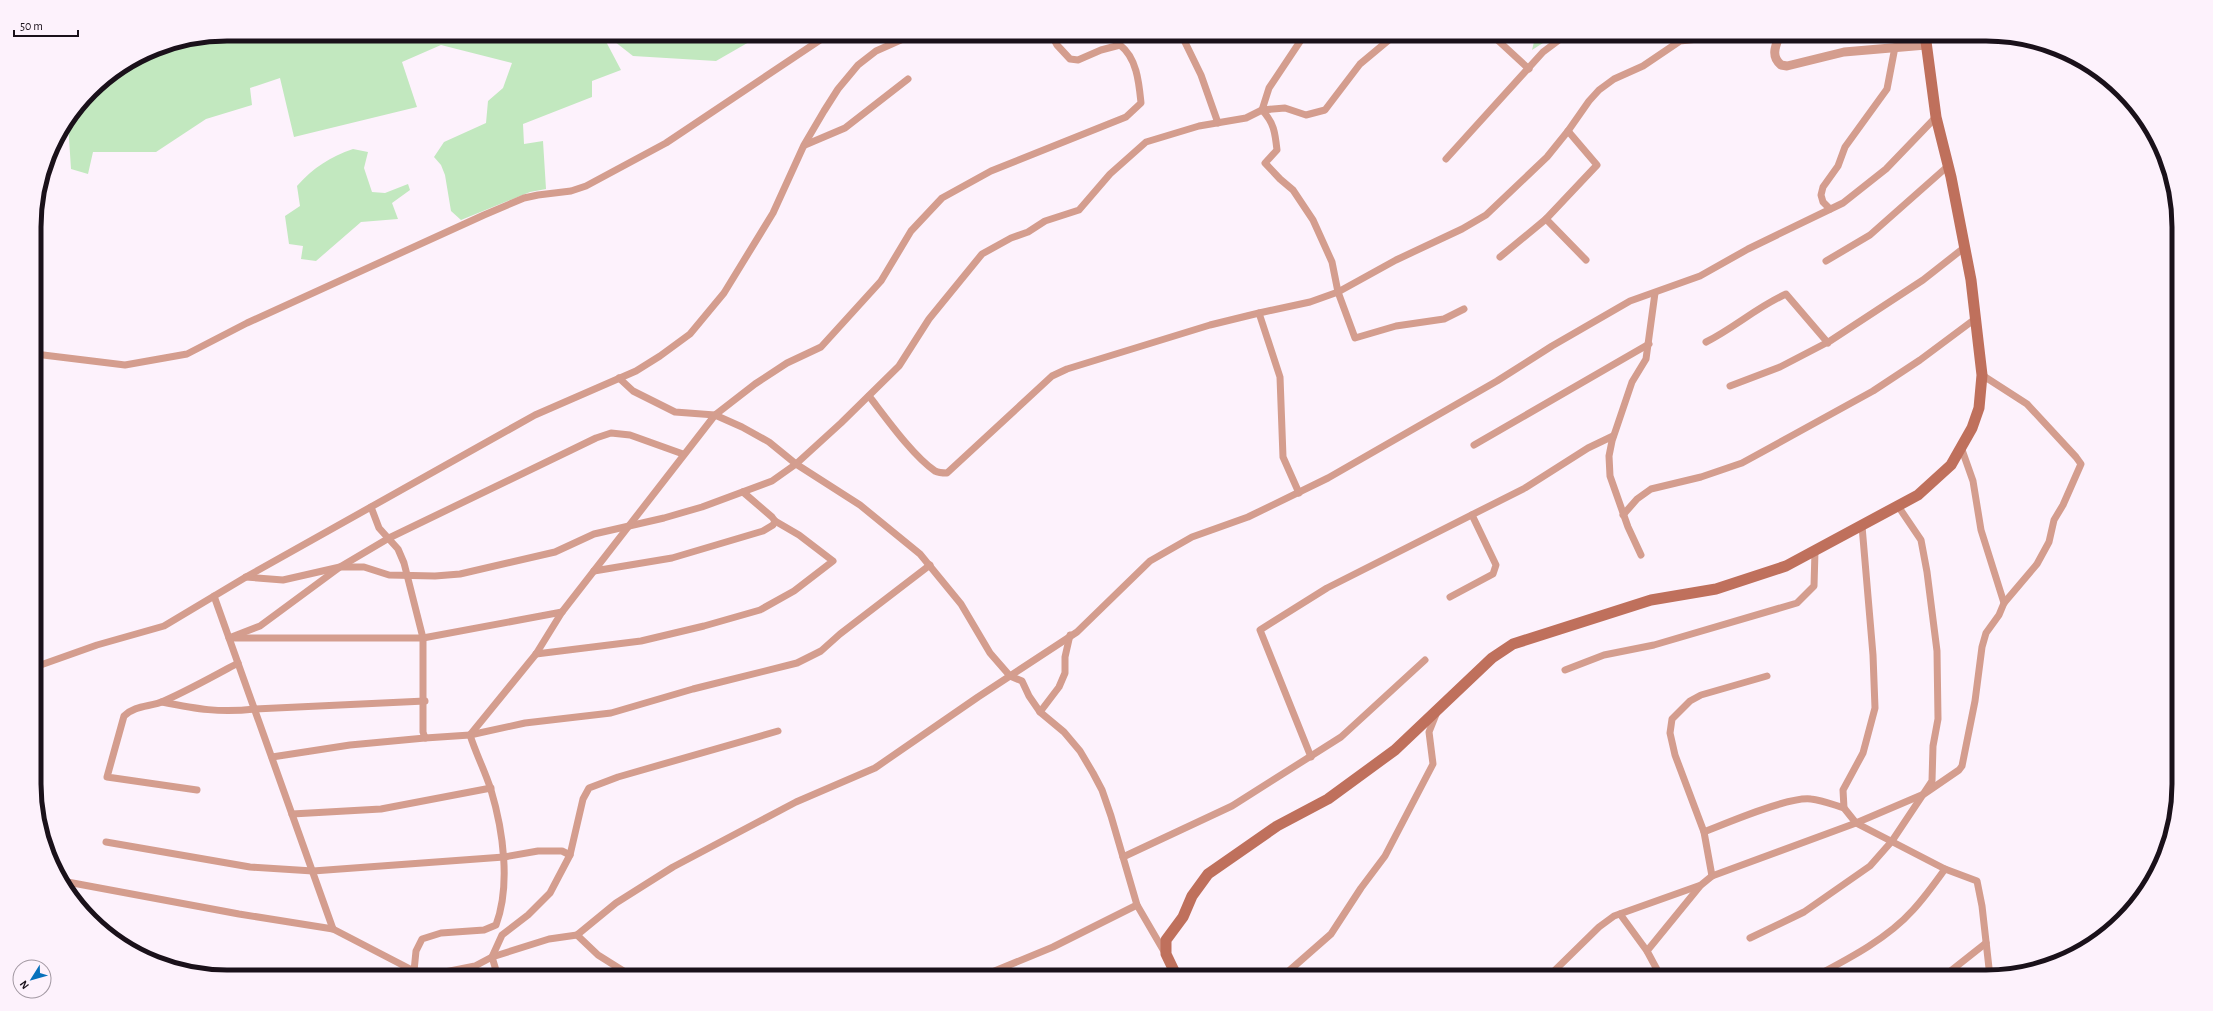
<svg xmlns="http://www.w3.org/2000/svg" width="2213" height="1011" viewBox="0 0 2213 1011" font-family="'Alegreya Sans',sans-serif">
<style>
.green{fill:#c2e8bf}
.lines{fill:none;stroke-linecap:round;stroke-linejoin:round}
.minor{stroke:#d49d8e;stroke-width:7}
.tertiary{stroke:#d49d8e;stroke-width:9}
.secondary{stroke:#bf705c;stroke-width:11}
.rim{fill:none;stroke:#1a111a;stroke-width:5}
</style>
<rect width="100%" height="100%" fill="#fdf2fc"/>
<g class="green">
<path d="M227,34H602L621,70L592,81V97L523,124L524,144L543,141L546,189L530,192L461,220L451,211L445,175L441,165L434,157L444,142L486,123L488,101L503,88L512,63L441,45L402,62L417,107L294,137L280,78L250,88L252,105L206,119L156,152H93L88,174L71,169L68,123L100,82L153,49Z"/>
<path d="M605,34H763L716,61L633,56Z"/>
<path d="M1536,34H1557L1532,50Z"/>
<path d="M353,149L368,152L364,168L372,192L385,193L408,184L410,190L392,203L398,219L361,222L316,261L301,259L303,246L289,244L285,216L300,206L297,186C314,167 330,157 353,149Z"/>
<path d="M38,199L42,289L38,354L35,353L34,214Z"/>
</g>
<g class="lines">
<g class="minor">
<path d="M1181,34L1201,75L1218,123"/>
<path d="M1491,34L1529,69"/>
<path d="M1262,110C1274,123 1275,132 1277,150L1265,163L1280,179L1293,190L1313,220L1332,262L1338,292L1355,338L1396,326L1444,319L1464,309"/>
<path d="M1262,110L1285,108L1306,115L1325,110L1360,64L1396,34"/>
<path d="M1568,131L1597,165L1546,219L1586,260"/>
<path d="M805,145L845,128L908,79"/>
<path d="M1446,159L1543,52L1567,34"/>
<path d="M1830,209L1823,202L1821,195L1823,187L1838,166L1845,147L1887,89L1895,47"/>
<path d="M1500,257L1546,219"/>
<path d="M1826,261L1870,235L1948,166"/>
<path d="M1706,342C1734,328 1757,307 1786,294L1828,343"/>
<path d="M35,354L125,365L187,354L247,323L484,215L524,198L538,195L571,191L586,186L666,143L829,34"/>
<path d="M619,378L633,391L675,412L715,415L755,384L787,363L821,347L881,281L911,231L942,198L991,171L1126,117L1141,103C1139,83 1137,58 1120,45L1101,50L1078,60L1070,59L1057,45L1051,34"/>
<path d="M1730,386L1780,367L1830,341L1923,280L1965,247"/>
<path d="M869,396C886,418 913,456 935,471C939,473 944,473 947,473L1052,376L1067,369L1210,325L1259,313"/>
<path d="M1474,445L1649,344"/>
<path d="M1961,447L1973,481L1981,530L2004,603"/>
<path d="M1299,493L1283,457L1280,377L1259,313L1310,302L1338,292L1396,260L1462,229L1486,215L1547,157L1568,131L1589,101L1599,90L1614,79L1643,66L1680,41L1743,34"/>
<path d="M371,507L379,528L398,549L404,563L423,638V732L425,738L470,735C476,754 485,771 491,790C503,830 511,885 496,925L484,930L441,933L422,939L416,951L414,971"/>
<path d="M1623,515L1637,499L1651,489L1701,477L1742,463L1793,435L1873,391L1920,360L1975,319"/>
<path d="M1641,555L1628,527L1610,476L1609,456L1612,441L1632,382L1646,359L1655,293"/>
<path d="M594,571L672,558L763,531L773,525L775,521L772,517L743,492"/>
<path d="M246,577L283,580L340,567H364L389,575L435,576L460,574L555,552L594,534L664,518L702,507L772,481L796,464L841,423L899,366L929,319L982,254L1011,238L1028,232L1045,221L1079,210L1110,174L1146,142L1199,126L1246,118L1262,110L1269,88L1305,34"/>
<path d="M214,596L333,929"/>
<path d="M1450,597L1493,574L1496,565L1472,515"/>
<path d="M229,638L260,626L340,567L389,538L596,438L611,433L630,435L683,454"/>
<path d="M234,638H423L562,612"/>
<path d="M536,654L641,641L704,626L760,610L794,591L833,561L799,535L775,521"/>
<path d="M35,667L97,645L164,626L246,577L535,415L636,371L660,356L690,334L724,293L773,213L804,145L824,111L838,89L858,65L876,51L903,39L931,34"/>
<path d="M1565,670L1604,655L1654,645L1797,603L1814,586L1815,551"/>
<path d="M162,702C197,709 219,713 255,709L425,701"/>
<path d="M1040,712L1059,687L1065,673V657L1070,635"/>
<path d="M470,735L536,654L562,612L715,415L742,427L769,442L796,464L860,505L920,554L961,604L990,653L1010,676L1022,681L1029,696L1040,712L1064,732L1080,751L1093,773L1102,790L1111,816L1137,905L1165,953"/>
<path d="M470,735L525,723L611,713L693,689L797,663L821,651L840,634L930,565"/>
<path d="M272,757L350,745L425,738"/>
<path d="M1311,757L1260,630L1327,588L1525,488L1588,448L1613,436"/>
<path d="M197,790L107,777L124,716C135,705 151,707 164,701C189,690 214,676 238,663"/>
<path d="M292,814L381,809L491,788"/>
<path d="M1704,832C1726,823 1790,796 1811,799C1822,800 1834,805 1844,808"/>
<path d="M106,842L250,867L313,871L504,857L538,851H562L570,855"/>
<path d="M1123,857L1232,806L1341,737L1425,660"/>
<path d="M1945,869L1977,881L1982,906L1990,977"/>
<path d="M1712,876L1704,832L1675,755L1670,733L1672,719L1690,701L1701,695L1767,676"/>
<path d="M62,881L239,914L333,929L414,971L440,973L475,966L492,957L549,939L577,935L616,903L673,867L796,802L875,768L978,697L1077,632L1150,561L1192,537L1248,517L1328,478L1497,381L1552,346L1630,301L1700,276L1748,249L1843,203L1886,169L1936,117"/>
<path d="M1620,914L1647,951"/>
<path d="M577,935L598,955L633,977"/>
<path d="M1750,938L1804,912L1870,866L1892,841L1932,781L1933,746L1938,719L1937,651L1927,572L1921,540L1898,506"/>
<path d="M498,977L492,957L502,935L528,915L550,893L570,855L583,799L589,788L618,777L778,731"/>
<path d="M980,977L1053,947L1137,905"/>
<path d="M1282,977L1331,934L1361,888L1385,856L1433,764L1429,732L1437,712"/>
<path d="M1548,977L1599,927L1614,916L1701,885L1712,876L1856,823L1924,794L1959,770L1962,766L1975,701L1982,647L1986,633L1999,615L2004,603L2037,564L2049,542L2054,520L2063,505L2081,464L2076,457L2027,404L1982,375"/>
<path d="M1661,977L1647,951L1700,886"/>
<path d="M1814,977C1848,959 1887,939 1913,910C1925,897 1935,883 1945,869L1856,823L1844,808L1843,790L1863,753L1875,708L1873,655L1862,526"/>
<path d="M1943,977L1986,943"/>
</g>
<path class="tertiary" d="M1780,34C1776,45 1770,56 1781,65L1787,66L1844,52L1926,45"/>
<path class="secondary" d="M1177,977L1166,954V940L1183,917L1192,896L1208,874L1277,826L1328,799L1395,750L1492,658L1513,644L1651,600L1716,589L1786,566L1918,495L1951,465L1972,428L1979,408L1982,375L1971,280L1951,177L1936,117L1925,34"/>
</g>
<path d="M0 0H2213V1011H0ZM227 41H1986A186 186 0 0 1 2172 227V784A186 186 0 0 1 1986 970H227A186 186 0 0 1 41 784V227A186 186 0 0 1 227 41Z" fill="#fdf2fc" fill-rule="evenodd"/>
<path class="rim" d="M227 41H1986A186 186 0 0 1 2172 227V784A186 186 0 0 1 1986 970H227A186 186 0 0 1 41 784V227A186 186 0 0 1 227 41Z"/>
<g transform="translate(32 979) rotate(233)"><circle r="19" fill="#fdf2fc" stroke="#a298a2"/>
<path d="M0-3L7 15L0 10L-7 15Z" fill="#0771bc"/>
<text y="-6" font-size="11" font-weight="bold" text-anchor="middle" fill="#1a111a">N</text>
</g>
<path d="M14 30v6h64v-6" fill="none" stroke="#1a111a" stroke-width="2"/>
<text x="20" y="30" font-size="12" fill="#1a111a" stroke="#fdf2fc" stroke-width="3" paint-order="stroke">50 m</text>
</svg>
